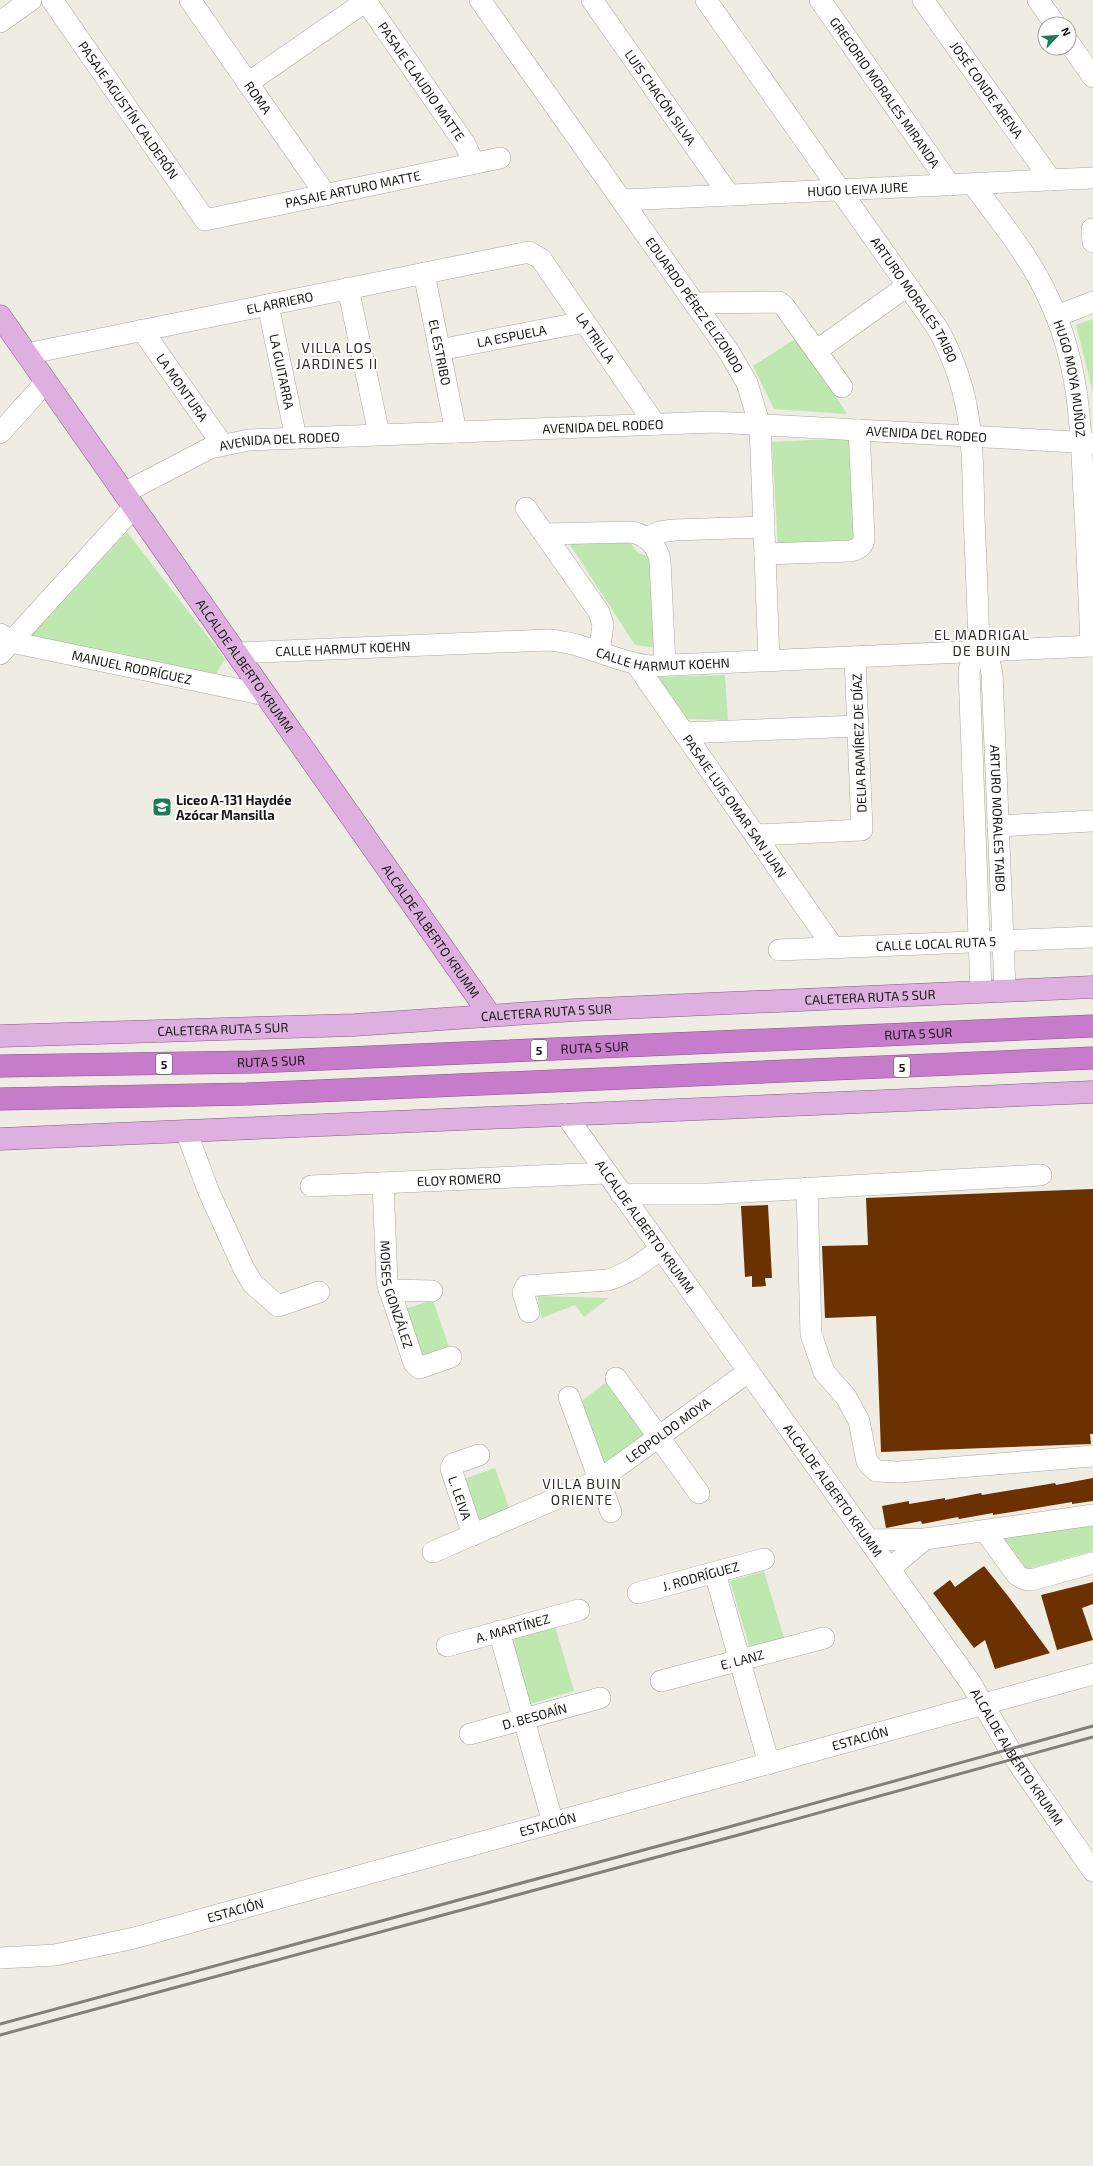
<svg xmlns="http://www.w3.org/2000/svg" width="1093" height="2166" viewBox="0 0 1093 2166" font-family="'Exo 2',sans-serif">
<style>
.green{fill:#bfe7b0}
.building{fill:#6c3100}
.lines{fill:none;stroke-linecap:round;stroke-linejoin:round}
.minor-casing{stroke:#aaa79f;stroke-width:22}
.major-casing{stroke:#89588b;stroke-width:23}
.highway-casing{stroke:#89588b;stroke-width:23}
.minor{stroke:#fff;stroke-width:21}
.major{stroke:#ddb0e0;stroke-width:22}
.highway{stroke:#c67bcb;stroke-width:22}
.rail{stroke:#82807a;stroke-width:3}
.labels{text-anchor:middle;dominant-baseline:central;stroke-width:4;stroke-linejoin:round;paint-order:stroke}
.shield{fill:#fff;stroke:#5d5c5a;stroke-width:1}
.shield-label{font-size:12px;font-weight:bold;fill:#171613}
.street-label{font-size:13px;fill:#171613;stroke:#fff}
.poi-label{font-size:13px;font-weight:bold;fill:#171613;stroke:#fff;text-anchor:start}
.neighbourhood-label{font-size:14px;letter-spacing:1px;fill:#2e2c25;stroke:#fff}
</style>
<rect width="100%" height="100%" fill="#efece3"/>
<g class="green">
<path d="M1093,319V393L1076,325Z"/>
<path d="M798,337L847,414L774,409L753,366Z"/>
<path d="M850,438L856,543L778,548L772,442Z"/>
<path d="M127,532L225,659L216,674L31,636Z"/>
<path d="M567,540L630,542C636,553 641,555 653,557L658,648L635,645Z"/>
<path d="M725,675L728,720L681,719L654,677Z"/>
<path d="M537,1296L609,1298L584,1317L575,1305L542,1318Z"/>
<path d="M433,1300L450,1350L421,1359L405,1309Z"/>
<path d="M608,1381L647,1434L600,1465L579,1403Z"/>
<path d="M495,1468L510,1511L476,1523L461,1480Z"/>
<path d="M1093,1524V1551L1024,1570L999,1535Z"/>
<path d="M764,1571L784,1638L750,1649L730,1581Z"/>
<path d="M555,1626L574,1691L530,1704L511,1639Z"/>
</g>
<g class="building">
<path d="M1093,1189V1434H1090L1091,1444L881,1452L876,1316L825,1318L822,1246L868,1245L866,1198Z"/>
<path d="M768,1205L772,1278H765L766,1286L752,1287V1276L745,1277L741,1206Z"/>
<path d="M1093,1478V1501L1072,1504V1502L993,1515V1513L959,1519L958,1517L922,1524L921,1521L886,1528L882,1506L909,1501V1504L945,1498V1500L981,1493L982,1495L1055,1483L1056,1485Z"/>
<path d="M984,1566L1008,1596L1050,1653L995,1669L985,1640L974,1648L933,1593L950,1580L955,1587Z"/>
<path d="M1093,1582V1604L1082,1608L1093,1640L1057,1650L1041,1595Z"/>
</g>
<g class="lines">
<g class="minor-casing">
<g id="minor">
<path id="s1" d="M52,0L205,220L500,158"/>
<path id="s2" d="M190,0L326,195"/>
<path id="s3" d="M365,0L465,144L470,155L471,164"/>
<path id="s4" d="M480,0L729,352L747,383L760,426L769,660"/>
<path id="s5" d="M592,0L729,195"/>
<path id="s6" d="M706,0L938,329C974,395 972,444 974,517C976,562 978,606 979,651L973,658L969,670L981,991"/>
<path id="s7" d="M820,0L950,185"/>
<path id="s8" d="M923,0L1051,180"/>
<path d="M1038,0L1055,24"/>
<path d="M0,22L31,0"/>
<path d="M1069,43L1093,77"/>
<path d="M248,83L366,1"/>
<path id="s9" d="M973,184C999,220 1030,257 1048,297C1079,362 1081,425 1084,495C1087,545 1089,596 1091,646"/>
<path id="s10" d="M623,200L1093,178"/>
<path d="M1092,229L1093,242"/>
<path id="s11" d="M424,273L456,432"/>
<path d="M348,288L379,434"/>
<path d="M695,303L779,302L784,306L842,387"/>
<path id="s12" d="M268,305L296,438"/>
<path d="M1057,316L1093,302"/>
<path id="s13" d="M142,330L222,444"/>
<path id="s14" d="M439,350L584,322"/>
<path d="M816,351L907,286"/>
<path id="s15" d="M26,354L529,252L541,259L655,424"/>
<path d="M0,433L46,382"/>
<path id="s16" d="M124,493L210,448L249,440L714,422L1093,443"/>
<path d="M526,508L599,612L603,625L599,652"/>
<path d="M545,534L632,532C648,536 657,545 660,561L665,665"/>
<path d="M646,538L660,532L674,530L764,527"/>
<path d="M765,554L851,551C859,549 864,545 864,537L859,430"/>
<path id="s17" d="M0,634L11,642L265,695"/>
<path id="s18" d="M979,651L989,661L992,673L1005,990"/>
<path id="s19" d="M236,653L548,640C584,642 614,662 650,666L1093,646"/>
<path d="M0,654L134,507"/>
<path id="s20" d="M636,664L833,947"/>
<path d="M684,733L858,726"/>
<path d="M998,826L1093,821"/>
<path d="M755,835L862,830L855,657"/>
<path id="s21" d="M779,950L1093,937"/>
<path id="s22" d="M565,1114L970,1682L1014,1757L1093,1871"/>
<path d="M186,1131L208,1190L244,1269L253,1284L278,1306L319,1292"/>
<path id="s23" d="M383,1183L387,1282L414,1363L419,1368L451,1357"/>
<path id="s24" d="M311,1186L607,1173"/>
<path d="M807,1188L811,1334L824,1372L846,1397L859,1421L867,1462L876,1471L899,1472L1093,1456"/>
<path d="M621,1194H709L1041,1175"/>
<path d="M389,1290L432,1291"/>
<path d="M529,1312L523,1293L526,1286L608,1280C629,1274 644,1261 661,1249"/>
<path d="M616,1378L699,1493"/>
<path d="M569,1397L611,1512"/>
<path d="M985,1531L1017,1575L1024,1579L1031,1580L1093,1563"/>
<path d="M473,1535L451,1469L453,1464L479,1455"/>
<path d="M869,1540L925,1539L1093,1515"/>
<path id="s25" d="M433,1552L599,1480L748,1372"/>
<path d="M889,1569L925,1539"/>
<path d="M715,1573L769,1764"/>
<path id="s26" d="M638,1593L764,1559"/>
<path d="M499,1631L553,1823"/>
<path id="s27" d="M447,1646L579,1610"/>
<path id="s28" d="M661,1681L824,1638"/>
<path id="s29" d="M470,1734L600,1698"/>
<path id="s30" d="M0,1958L55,1955L134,1938L1093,1674"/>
</g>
</g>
<g class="major-casing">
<g id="major">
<path id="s31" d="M0,316L490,1015"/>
<path id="s32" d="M0,1036L354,1025L575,1010L1093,987"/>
<path d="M0,1139L1093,1092"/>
</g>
</g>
<g class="highway-casing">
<g id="highway">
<path id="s33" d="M0,1066L252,1062L1093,1026"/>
<path d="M0,1099L247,1094L1093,1058"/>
</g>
</g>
<use href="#minor" class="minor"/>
<use href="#major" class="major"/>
<use href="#highway" class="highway"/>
<g class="rail">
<path d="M0,2024L725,1828L1093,1726"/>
<path d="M0,2035L742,1834L1093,1737"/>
</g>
</g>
<defs>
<g id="school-square" transform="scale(1)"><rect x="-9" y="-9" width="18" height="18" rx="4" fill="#1a7d55" stroke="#fff"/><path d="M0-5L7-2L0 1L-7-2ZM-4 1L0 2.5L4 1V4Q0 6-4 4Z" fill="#fff"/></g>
</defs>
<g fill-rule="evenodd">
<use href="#school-square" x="162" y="807"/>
</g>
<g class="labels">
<g class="shield">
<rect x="531" y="1040" width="16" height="20" rx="3"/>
<rect x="156" y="1054" width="16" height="20" rx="3"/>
<rect x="894" y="1057" width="16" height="20" rx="3"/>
</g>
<g class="shield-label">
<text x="539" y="1050">5</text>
<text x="164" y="1064">5</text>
<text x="902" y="1067">5</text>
</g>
<g class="street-label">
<text stroke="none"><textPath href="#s3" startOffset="99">PASAJE CLAUDIO MATTE</textPath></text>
<text stroke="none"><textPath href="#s8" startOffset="110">JOSÉ CONDE ARENA</textPath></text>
<text stroke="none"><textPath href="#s7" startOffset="113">GREGORIO MORALES MIRANDA</textPath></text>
<text stroke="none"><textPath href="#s2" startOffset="119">ROMA</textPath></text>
<text stroke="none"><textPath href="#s5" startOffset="119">LUIS CHACÓN SILVA</textPath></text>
<text stroke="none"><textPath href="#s1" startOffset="134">PASAJE AGUSTÍN CALDERÓN</textPath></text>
<text stroke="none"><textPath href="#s1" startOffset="419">PASAJE ARTURO MATTE</textPath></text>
<text stroke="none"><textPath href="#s10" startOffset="235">HUGO LEIVA JURE</textPath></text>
<text stroke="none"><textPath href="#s6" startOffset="365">ARTURO MORALES TAIBO</textPath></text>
<text stroke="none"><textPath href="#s15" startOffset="259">EL ARRIERO</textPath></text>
<text stroke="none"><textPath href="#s4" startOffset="373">EDUARDO PÉREZ ELIZONDO</textPath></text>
<text stroke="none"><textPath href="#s14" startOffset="74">LA ESPUELA</textPath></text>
<text stroke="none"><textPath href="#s15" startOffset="623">LA TRILLA</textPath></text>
<text stroke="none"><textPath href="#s11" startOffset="81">EL ESTRIBO</textPath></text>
<text stroke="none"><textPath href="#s12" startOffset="68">LA GUITARRA</textPath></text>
<text stroke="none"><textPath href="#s9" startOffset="221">HUGO MOYA MUÑOZ</textPath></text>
<text stroke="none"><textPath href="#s13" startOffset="70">LA MONTURA</textPath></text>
<text stroke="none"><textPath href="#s16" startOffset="491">AVENIDA DEL RODEO</textPath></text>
<text stroke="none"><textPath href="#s16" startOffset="815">AVENIDA DEL RODEO</textPath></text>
<text stroke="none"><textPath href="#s16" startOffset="167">AVENIDA DEL RODEO</textPath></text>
<text stroke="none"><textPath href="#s19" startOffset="107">CALLE HARMUT KOEHN</textPath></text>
<text stroke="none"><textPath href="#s19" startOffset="430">CALLE HARMUT KOEHN</textPath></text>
<text stroke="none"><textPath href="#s31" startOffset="427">ALCALDE ALBERTO KRUMM</textPath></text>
<text stroke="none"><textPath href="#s17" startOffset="137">MANUEL RODRÍGUEZ</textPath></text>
<text transform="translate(859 743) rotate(-92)">DELIA RAMÍREZ DE DÍAZ</text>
<text stroke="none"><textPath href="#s20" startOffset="173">PASAJE LUIS OMAR SAN JUAN</textPath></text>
<text stroke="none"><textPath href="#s18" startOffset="172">ARTURO MORALES TAIBO</textPath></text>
<text stroke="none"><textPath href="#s31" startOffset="751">ALCALDE ALBERTO KRUMM</textPath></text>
<text stroke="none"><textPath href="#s21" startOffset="157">CALLE LOCAL RUTA 5</textPath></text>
<text stroke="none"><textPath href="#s32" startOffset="871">CALETERA RUTA 5 SUR</textPath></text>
<text stroke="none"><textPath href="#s32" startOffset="547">CALETERA RUTA 5 SUR</textPath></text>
<text stroke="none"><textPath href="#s32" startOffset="223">CALETERA RUTA 5 SUR</textPath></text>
<text stroke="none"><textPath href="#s33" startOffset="919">RUTA 5 SUR</textPath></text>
<text stroke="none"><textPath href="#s33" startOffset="595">RUTA 5 SUR</textPath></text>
<text stroke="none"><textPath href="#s33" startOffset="271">RUTA 5 SUR</textPath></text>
<text stroke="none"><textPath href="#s24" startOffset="148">ELOY ROMERO</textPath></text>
<text stroke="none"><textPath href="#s22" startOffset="138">ALCALDE ALBERTO KRUMM</textPath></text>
<text stroke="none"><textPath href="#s23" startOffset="113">MOISES GONZÁLEZ</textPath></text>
<text stroke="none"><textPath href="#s25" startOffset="266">LEOPOLDO MOYA</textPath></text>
<text stroke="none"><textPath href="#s22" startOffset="462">ALCALDE ALBERTO KRUMM</textPath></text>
<text transform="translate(460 1498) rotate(71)">L. LEIVA</text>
<text stroke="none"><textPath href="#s26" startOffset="65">J. RODRÍGUEZ</textPath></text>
<text stroke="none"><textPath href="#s27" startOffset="68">A. MARTÍNEZ</textPath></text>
<text stroke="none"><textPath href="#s28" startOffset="84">E. LANZ</textPath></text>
<text stroke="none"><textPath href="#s29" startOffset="67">D. BESOAÍN</textPath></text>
<text stroke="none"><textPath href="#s30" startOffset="889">ESTACIÓN</textPath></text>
<text stroke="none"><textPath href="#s22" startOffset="786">ALCALDE ALBERTO KRUMM</textPath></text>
<text stroke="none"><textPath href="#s30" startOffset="565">ESTACIÓN</textPath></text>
<text stroke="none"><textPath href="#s30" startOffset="241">ESTACIÓN</textPath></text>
</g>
<g class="poi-label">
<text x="176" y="800">Liceo A-131 Haydée<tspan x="176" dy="15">Azócar Mansilla</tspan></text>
</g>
<g class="neighbourhood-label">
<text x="337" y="347">VILLA LOS<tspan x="337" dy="16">JARDINES II</tspan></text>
<text x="982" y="634">EL MADRIGAL<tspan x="982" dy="16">DE BUIN</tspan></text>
<text x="582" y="1483">VILLA BUIN<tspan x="582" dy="16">ORIENTE</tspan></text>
</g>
</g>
<g transform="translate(1057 36) rotate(65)"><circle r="19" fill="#ffffff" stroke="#a2a2a1"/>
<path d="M0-3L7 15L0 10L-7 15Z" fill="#1a7d55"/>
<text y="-6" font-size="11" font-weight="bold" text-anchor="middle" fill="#171613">N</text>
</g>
</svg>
